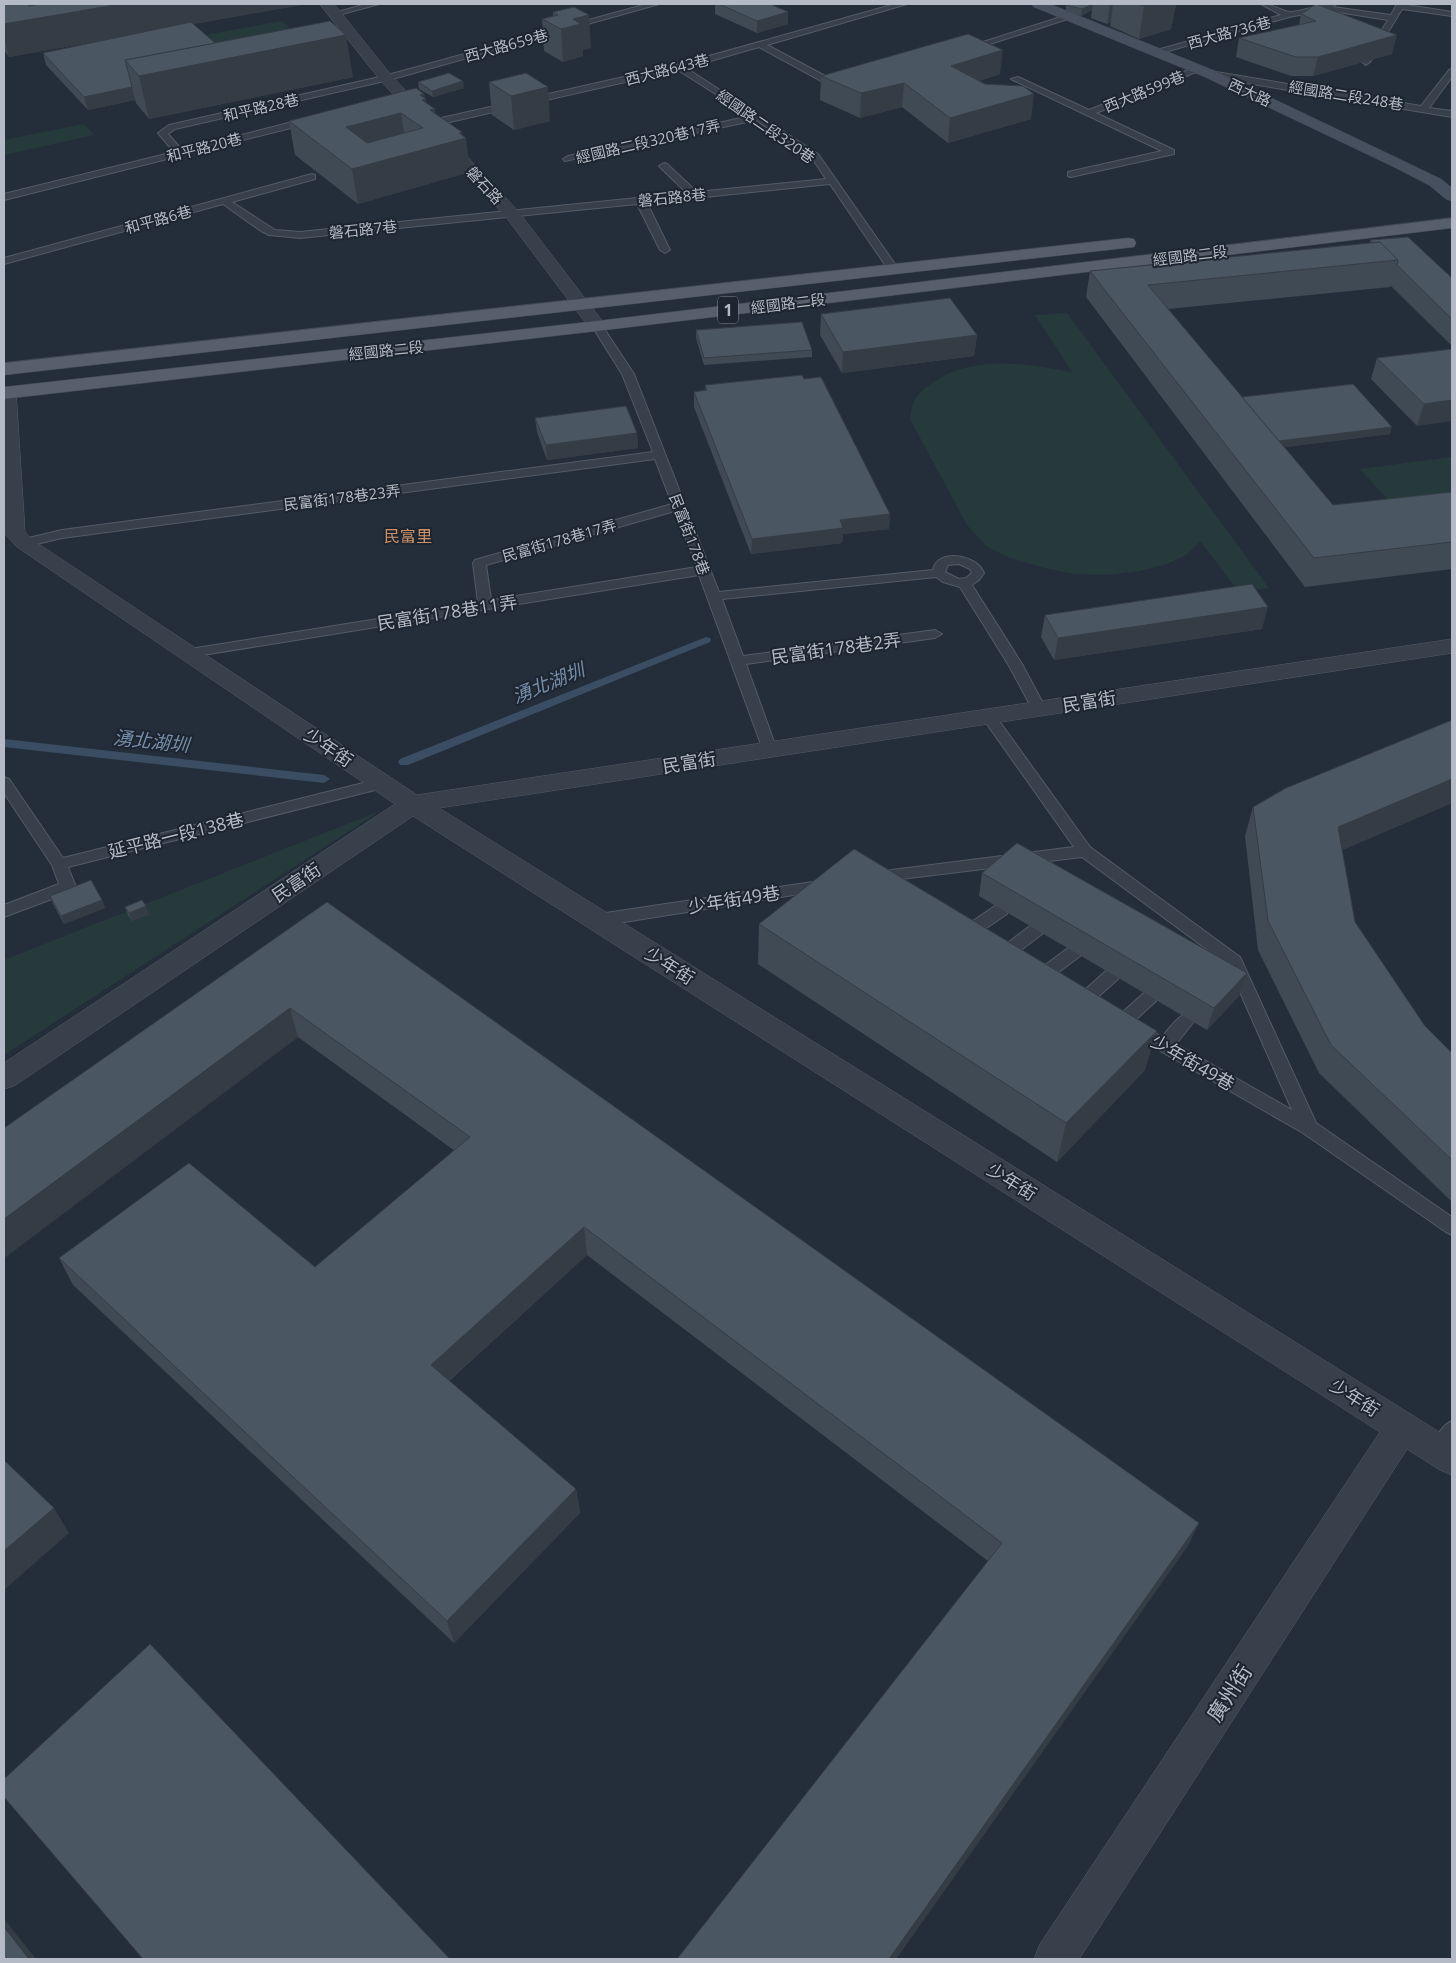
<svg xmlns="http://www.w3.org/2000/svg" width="1456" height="1963" viewBox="0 0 1456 1963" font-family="'Open Sans','Noto Sans TC',sans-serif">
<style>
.green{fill:#263a3c}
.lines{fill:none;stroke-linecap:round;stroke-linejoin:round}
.stream{fill:#3b4d63;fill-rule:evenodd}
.lane-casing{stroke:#535b66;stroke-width:2}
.street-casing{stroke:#535b66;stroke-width:1}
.secondary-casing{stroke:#414954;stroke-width:1}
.primary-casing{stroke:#414954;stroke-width:1}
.lane{fill:#38404b;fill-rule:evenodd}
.street{fill:#38404b;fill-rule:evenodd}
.secondary{fill:#46505e;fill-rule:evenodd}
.primary{fill:#565f6b;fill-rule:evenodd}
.wall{fill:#404a55}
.shaded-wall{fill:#343c45}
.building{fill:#4b5663;stroke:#343c45;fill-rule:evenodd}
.labels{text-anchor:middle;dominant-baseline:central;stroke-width:4;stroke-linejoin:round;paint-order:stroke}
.far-street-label{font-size:15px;fill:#b4bbc6;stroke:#1d2530}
.shield{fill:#1d2530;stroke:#878e99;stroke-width:1}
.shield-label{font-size:16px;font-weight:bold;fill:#b4bbc6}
.far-quarter-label{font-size:16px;fill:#ce9168;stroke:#1d2530}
.street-label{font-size:18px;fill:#b4bbc6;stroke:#1d2530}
.water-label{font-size:19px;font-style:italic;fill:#768da8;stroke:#1d2530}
.near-street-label{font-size:21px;fill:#b4bbc6;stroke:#1d2530}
</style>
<rect width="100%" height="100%" fill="#242e3b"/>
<g class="green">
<path d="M282,21L299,37L220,52L205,35Z"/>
<path d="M84,124L94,135L4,155V140Z"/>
<path d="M1067,313L1269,588L1239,592L1200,541L1186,555L1167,564L1140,571L1107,575L1074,574L1045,568L1010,558L986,546L967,525L910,419C911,414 911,408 913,404C916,394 926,387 934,382C973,355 1029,363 1073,373L1035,315Z"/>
<path d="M1452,457V512L1405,519L1360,469Z"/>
<path d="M380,811L4,1055V960Z"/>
</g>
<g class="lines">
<g class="stream">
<path d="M706,637L710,638L711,640L710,642L408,765H400L398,762L400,759Z"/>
<path d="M4,739L324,775L330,779L324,783L4,747Z"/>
</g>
<g class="lane-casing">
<g id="lane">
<path d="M366,4H379L335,16L331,14Z"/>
<path d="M647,4H659L389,80L175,129L168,134L182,150L312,117L316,120L315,122L4,200V194L174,152L158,133L169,125L384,76Z"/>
<path d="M895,4H907L767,45L842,85V89H836L759,47L686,68L818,154L899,270L898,272H890L830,184L647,203L670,250L665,253L660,250L637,204L300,238L269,235L261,231L223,204L4,264V258L312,174L315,175V179L232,202L275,230L300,232L687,193L661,168L659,166L664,163L667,164L697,192L826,179L812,158L756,120L565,161L563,159L568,156L750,116L678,70L428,127L424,124L428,121L677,65Z"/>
<path d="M1261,4C1273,3 1282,13 1292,12C1307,10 1321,4 1336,4L1333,7L1391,15L1397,4H1401L1452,12V16L1402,9L1370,62L1366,65L1362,62L1388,20L1325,10L1289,17L1154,55L1150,52L1281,15Z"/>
<path d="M1067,15L1074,17L968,51L961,49Z"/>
<path d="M1196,67L1203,69L1096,113L1174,150V154L1071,177L1068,176V172L1162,151L1011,79L1018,77L1089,110Z"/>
<path d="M1452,69V77L1429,108L1452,111V117L1210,77L1206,74L1210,71L1421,106L1449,70Z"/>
<path d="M597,323L601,324L634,374L719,592L933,570C936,549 976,553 984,573L979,580L972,585L1022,664L1046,709L1044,712H1034L1008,664L960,587L943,582L936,577L722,599L743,656L935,630L942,634L935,638L746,664L777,750L775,753H765L763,750L699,575L190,657L183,653L190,649L478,603L473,563L475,560L672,504L655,459L62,538L24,547L18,543L20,540L62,530L653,452L622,374L592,326ZM675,511L697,567L491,600L486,565ZM959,564L970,569L972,573L966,578L959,579L945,572L948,565Z"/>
<path d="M989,713L994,714L1090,847L1240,957L1316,1123L1452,1217V1235L1446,1232L1303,1133L1129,1033L1127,1029L1128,1026L1122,1028L1116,1026L1114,1022L1116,1018L1144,993L1150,991L1156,993L1158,997L1156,1001L1131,1024C1141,1021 1153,1032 1162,1037C1171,1027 1180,1010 1194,1015L1196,1019L1176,1044L1292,1110L1228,965L1082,857L876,882L871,881L868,877L871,873L876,872L1074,847L982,717L984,714Z"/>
<path d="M4,777L9,779L63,858L383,778L388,780L390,783L388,786L383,788L68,867L76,887L73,891L4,917V905L59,884L52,865L4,793Z"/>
<path d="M826,880L831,881L834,885L831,889L599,926L593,924L591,920L593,916L599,914Z"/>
<path d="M1001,904L1007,906L1009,910L1007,914L973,937L967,939L961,937L959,933L961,929L995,906Z"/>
<path d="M1036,924L1042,926L1044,930L1042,934L1009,959L1003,961L997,959L995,955L997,951L1030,926Z"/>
<path d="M1074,946L1080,948L1082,952L1080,956L1048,980L1042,982L1036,980L1034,976L1036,972L1068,948Z"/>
<path d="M1112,969L1118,971L1120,975L1118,979L1090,1004L1084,1006L1078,1004L1076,1000L1078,996L1106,971Z"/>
<path d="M1452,1421C1453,1435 1456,1454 1440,1460L1433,1458L1430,1451C1435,1440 1441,1425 1452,1421Z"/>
</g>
</g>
<g class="street-casing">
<g id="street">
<path d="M320,4H334L391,75L518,211L603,322L606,326L603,330L597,331L591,330L506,217L381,81Z"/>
<path d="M6,387L13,389L16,393L25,532L31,539L417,795L1452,639V653L439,808L1452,1440V1475L1440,1470L1407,1449L1079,1959H1034L1040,1944L1380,1432L413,816L14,1086L4,1089V1063L395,804L17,547L4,533V388Z"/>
</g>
</g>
<g class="secondary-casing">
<path id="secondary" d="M1032,4H1050L1215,71L1441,179L1452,188V201L1446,199L1429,185L1392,166L1205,77L1034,7Z"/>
</g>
<g class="primary-casing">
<g id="primary">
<path d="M1452,218V228L597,331L4,399V387L597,321Z"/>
<path d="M1128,238L1134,239L1136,243L1134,247L4,375V363Z"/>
</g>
</g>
<use href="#lane" class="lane"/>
<use href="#street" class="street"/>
<use href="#secondary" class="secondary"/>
<use href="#primary" class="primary"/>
</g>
<g class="wall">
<path d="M4,4H306L193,24L215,43L353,77L149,119L136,103L135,100L88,110L46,65L43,53L98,41L9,57L4,50Z"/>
<path d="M715,4H770L788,12V24L757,33L715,14Z"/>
<path d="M1069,4H1176L1171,29L1139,39L1110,26L1111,22L1107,24L1091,18L1092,10L1081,16L1066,11V5Z"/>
<path d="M574,7L591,48L583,50V56L563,62L544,51L542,19L553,16V12Z"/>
<path d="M1301,14L1392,54L1313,76H1291L1236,57L1239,38L1299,25Z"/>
<path d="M1000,74L979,81L1031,119L948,143L902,107L860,118L820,100L821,76Z"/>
<path d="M418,82L464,88L433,97L419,89Z"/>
<path d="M489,82L550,121L514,130L492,115Z"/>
<path d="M424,94L426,103L435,114L462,135L470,172L358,204L295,155L289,121Z"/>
<path d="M1370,240L1452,278V346L1391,286L1390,287L1168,309L1242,397L1390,434L1284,447L1333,505L1452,492V569L1305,587L1086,297L1090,271L1370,244Z"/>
<path d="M821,314L977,335L974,356L842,373L820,335Z"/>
<path d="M696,330L812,350V357L704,365L696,338Z"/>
<path d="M1452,349L1417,426L1371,379L1377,358Z"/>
<path d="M705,385L890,514L889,529L843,534L842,543L751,554L694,407V392L705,391Z"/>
<path d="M535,418L637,433L638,448L547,460L537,432Z"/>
<path d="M1045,615L1262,629L1054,660L1041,637Z"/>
<path d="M1452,720V803L1342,850L1355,922L1425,1026L1452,1053V1202L1319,1073L1258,950L1245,836L1253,807Z"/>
<path d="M982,873L1247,973L1239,996L1207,1030L979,896Z"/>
<path d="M50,896L102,900L105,908L64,924L53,904Z"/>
<path d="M327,902L1199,1523L1187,1547L896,1959H677L988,1561L587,1255L449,1381L576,1489L580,1513L454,1643L73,1285L59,1258L315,1267L455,1151L298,1037L4,1258Z"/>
<path d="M125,907L149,914L132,921L128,915Z"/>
<path d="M759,924L1145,1070L1057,1162L758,964Z"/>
</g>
<g class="shaded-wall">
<path d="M32,4H307L9,57L4,40V24L36,18Z"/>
<path d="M1093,4L1092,10L1081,16L1082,9Z"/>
<path d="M1110,4H1113L1111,22L1107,24Z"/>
<path d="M1153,4H1176L1171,29L1139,39L1144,6Z"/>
<path d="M788,12V24L757,33V21Z"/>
<path d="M589,15L591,48L583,50V56L563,62L561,29L573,19Z"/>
<path d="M346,35L353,77L149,119L139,76Z"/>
<path d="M1397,35L1392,54L1313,76L1318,57Z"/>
<path d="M1003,50L1000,74L949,91L951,66Z"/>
<path d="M463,81L464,88L433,97L432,91Z"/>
<path d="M904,83L902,107L860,118L861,93Z"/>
<path d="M132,87L135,100L88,110L84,97Z"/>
<path d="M548,87L550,121L514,130L511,96Z"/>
<path d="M424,94L425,99H426L430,133L420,95Z"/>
<path d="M1034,94L1031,119L948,143L950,118Z"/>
<path d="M435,109L439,143L430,110Z"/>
<path d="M401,113L406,147L352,162L346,127Z"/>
<path d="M462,132L463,139L466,138L470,172L358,204L352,169Z"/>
<path d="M977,335L974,356L842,373L843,352Z"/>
<path d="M1452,400V421L1417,426L1424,404Z"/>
<path d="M1392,427L1390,434L1272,449L1274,441Z"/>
<path d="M637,433L638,448L547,460L546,445Z"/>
<path d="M890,514L889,529L843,534L842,543L751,554L752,539L840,520Z"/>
<path d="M1268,607L1262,629L1054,660L1058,638Z"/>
<path d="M1452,779V803L1327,856L1338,827Z"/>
<path d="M102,900L105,908L64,924L61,916Z"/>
<path d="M146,906L149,914L132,921L129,913Z"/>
<path d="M1247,973L1239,996L1207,1030L1214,1008Z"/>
<path d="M290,1008L298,1037L4,1258V1219Z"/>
<path d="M1157,1031L1145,1070L1057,1162L1066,1123Z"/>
<path d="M584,1227L587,1255L437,1391L431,1365Z"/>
<path d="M576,1489L580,1513L454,1643L447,1621Z"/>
<path d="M54,1508L69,1533L4,1590V1551Z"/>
<path d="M1199,1523L1187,1547L896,1959H889Z"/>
<path d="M4,1919L36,1959H29L4,1927Z"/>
</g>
<g class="building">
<path d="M9,4H28L29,6L40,4H121L4,24V5Z"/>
<path d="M719,4H770L788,12L757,21Z"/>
<path d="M1069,4H1093L1082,9L1066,5Z"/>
<path d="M1137,4H1153L1144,6Z"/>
<path d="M1316,4L1397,35L1318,57H1296L1239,38L1316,21L1301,14Z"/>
<path d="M574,7L589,15L573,19L581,24L561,29L542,19L558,15L553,12Z"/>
<path d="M330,21L346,35L139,76L125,60Z"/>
<path d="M191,22L215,43L125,60L132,87L84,97L43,53Z"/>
<path d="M968,34L1003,50L951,66L985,84L1023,86L1034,94L950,118L904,83L861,93L821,76Z"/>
<path d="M449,73L463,81L432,91L418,82Z"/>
<path d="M526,73L548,87L511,96L489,82Z"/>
<path d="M416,88L424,94L420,95L426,99L422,100L435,109L430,110L462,132L459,133L466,138L352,169L289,121ZM401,113L423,128L367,143L346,127Z"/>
<path d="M1408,237L1452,278V319L1397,265L1398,260L1380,242L1373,243L1370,240Z"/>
<path d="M1380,242L1398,260L1148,285L1333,505L1452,492V542L1314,558L1090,271Z"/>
<path d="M950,298L977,335L843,352L821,314Z"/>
<path d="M802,322L812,350L704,358L696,330Z"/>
<path d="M1452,349V400L1424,404L1377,358Z"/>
<path d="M802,375L804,379L821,377L890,514L840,520L843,528L752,539L694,392L707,390L705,385Z"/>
<path d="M1353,384L1392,427L1279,441L1242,397Z"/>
<path d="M626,406L637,433L546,445L535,418Z"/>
<path d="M1252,584L1268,607L1058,638L1045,615Z"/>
<path d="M1452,720V779L1338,827L1355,922L1425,1026L1452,1053V1160L1331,1045L1268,921L1253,807L1286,788Z"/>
<path d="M1017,843L1247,973L1214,1008L982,873Z"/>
<path d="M854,849L1157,1031L1066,1123L759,924Z"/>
<path d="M91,880L102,900L61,916L50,896Z"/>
<path d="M142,900L146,906L129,913L125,907Z"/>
<path d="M327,902L1199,1523L889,1959H677L1002,1543L584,1227L431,1365L576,1489L447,1621L59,1258L189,1163L315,1267L470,1137L290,1008L4,1219V1128Z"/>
<path d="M4,1460L54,1508L4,1551Z"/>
<path d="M150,1644L450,1959H143L4,1797V1779Z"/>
<path d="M4,1927L29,1959H4Z"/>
</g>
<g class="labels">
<g class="far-street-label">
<text transform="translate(1229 32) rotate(-15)">西大路736巷</text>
<text transform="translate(506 45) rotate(-15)">西大路659巷</text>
<text transform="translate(667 69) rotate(-14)">西大路643巷</text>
<text transform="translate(1144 91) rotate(-22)">西大路599巷</text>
<text transform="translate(1250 92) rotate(25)">西大路</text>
<text transform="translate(1346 95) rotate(9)">經國路二段248巷</text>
<text transform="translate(261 107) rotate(-13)">和平路28巷</text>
<text transform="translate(766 126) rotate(35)">經國路二段320巷</text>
<text transform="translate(648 141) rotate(-13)">經國路二段320巷17弄</text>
<text transform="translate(204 147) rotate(-14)">和平路20巷</text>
<text transform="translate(485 185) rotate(47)">磐石路</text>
<text transform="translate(672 197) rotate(-6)">磐石路8巷</text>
<text transform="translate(158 219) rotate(-15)">和平路6巷</text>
<text transform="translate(363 229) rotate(-6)">磐石路7巷</text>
<text transform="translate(1190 255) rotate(-7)">經國路二段</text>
<text transform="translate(788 303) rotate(-7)">經國路二段</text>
<text transform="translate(386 350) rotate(-6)">經國路二段</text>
<text transform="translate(342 497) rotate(-7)">民富街178巷23弄</text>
<text transform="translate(690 534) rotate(69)">民富街178巷</text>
<text transform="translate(559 540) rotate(-16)">民富街178巷17弄</text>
</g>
<rect class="shield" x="718" y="296.5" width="20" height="27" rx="4"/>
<g class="shield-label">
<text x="728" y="310">1</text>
</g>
<g class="far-quarter-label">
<text x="408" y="536">民富里</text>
</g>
<g class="street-label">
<text transform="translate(447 612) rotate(-9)">民富街178巷11弄</text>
<text transform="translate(836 648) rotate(-8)">民富街178巷2弄</text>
<text transform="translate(1089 701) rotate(-9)">民富街</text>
<text transform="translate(329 747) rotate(34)">少年街</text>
<text transform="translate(689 762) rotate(-9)">民富街</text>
<text transform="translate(176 835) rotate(-14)">延平路一段138巷</text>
<text transform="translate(296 882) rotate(-34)">民富街</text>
<text transform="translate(734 899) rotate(-9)">少年街49巷</text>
<text transform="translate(670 965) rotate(32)">少年街</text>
<text transform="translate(1193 1062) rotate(30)">少年街49巷</text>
<text transform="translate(1012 1181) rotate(32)">少年街</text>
<text transform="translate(1355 1397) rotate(32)">少年街</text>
</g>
<g class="water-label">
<text transform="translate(548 683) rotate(-22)">湧北湖圳</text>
<text transform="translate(151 741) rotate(6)">湧北湖圳</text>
</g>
<g class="near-street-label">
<text transform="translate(1229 1693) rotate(-57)">廣州街</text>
</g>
</g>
<rect width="1456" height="1963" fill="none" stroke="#b4bbc6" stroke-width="10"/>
</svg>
